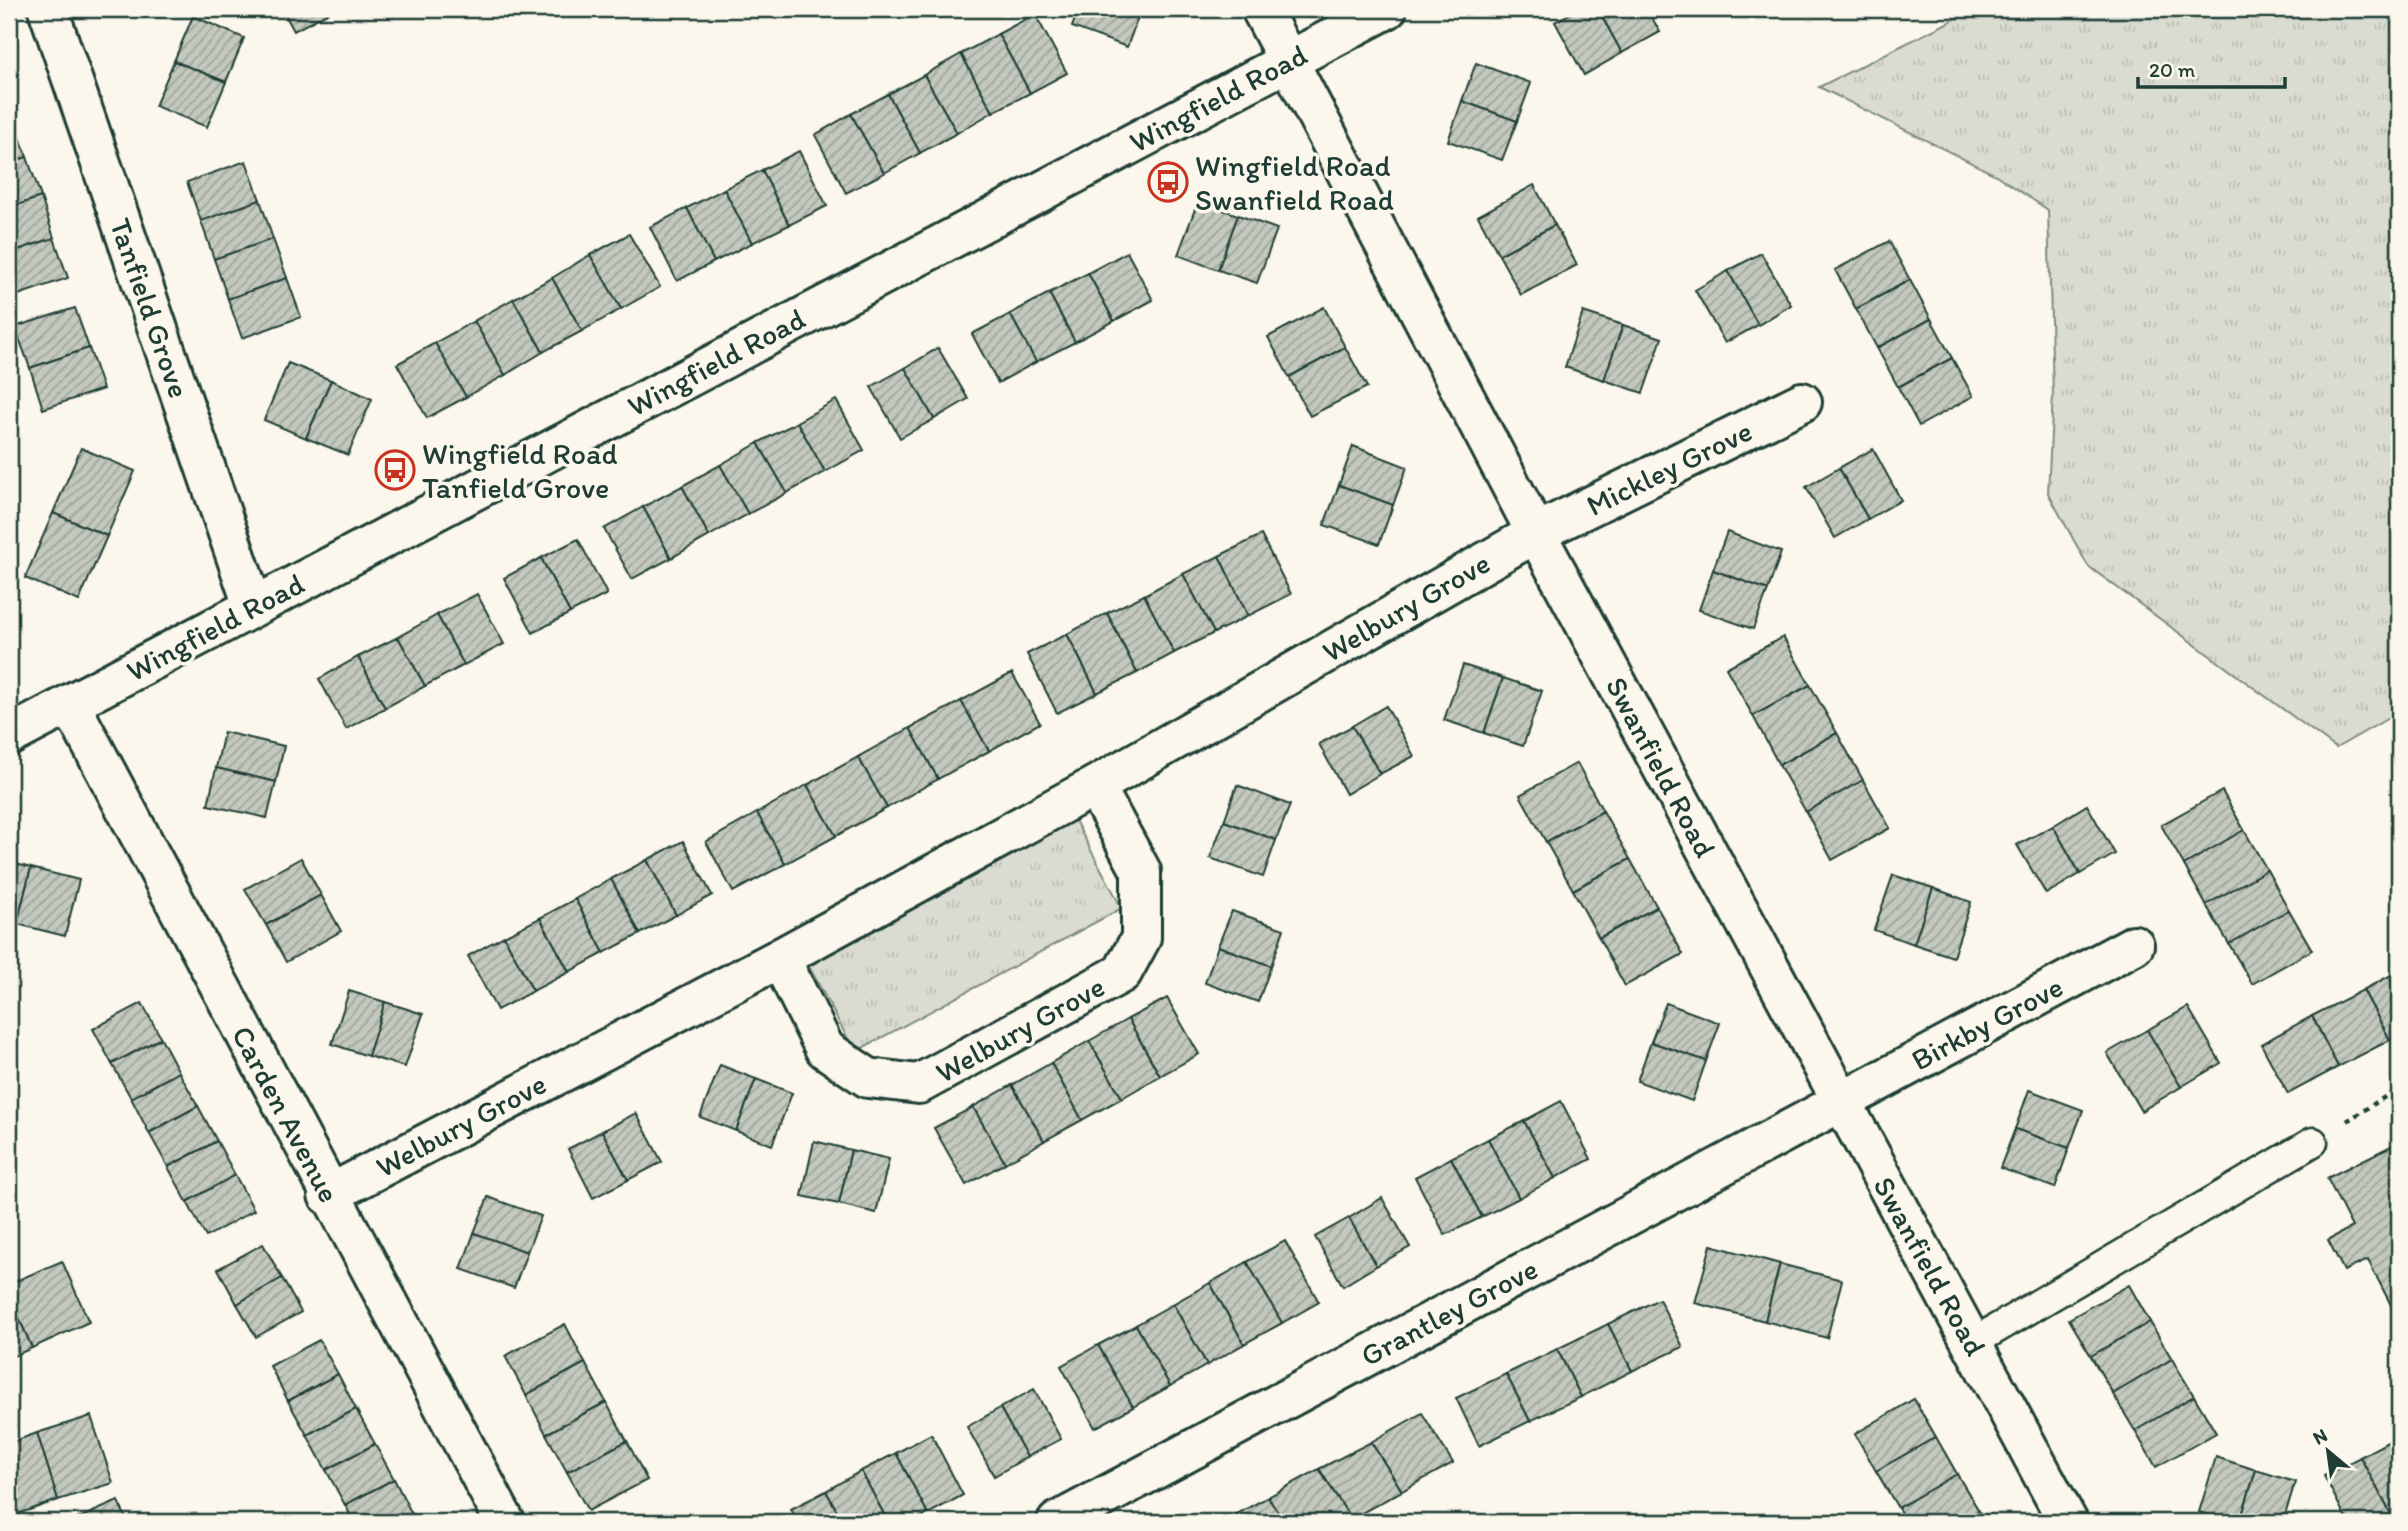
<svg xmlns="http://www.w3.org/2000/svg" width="2408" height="1531" viewBox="0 0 2408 1531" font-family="Itim,sans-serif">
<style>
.grass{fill:url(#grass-tufts);stroke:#7d8c82;stroke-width:2}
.building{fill:url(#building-hatch);stroke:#1f3d34;stroke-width:2}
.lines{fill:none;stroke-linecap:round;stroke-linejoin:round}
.lane-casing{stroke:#1f3d34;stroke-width:33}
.street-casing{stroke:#1f3d34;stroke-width:44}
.path{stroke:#1f3d34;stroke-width:4.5;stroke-dasharray:5 5;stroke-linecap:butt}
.lane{stroke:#fbf7ec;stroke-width:28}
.street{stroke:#fbf7ec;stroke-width:38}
.labels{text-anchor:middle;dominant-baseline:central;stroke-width:7;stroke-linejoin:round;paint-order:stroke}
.street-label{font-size:30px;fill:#1f3d34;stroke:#fbf7ec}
.poi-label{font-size:30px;fill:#1f3d34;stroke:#fbf7ec;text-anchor:start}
</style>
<defs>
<pattern id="grass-tufts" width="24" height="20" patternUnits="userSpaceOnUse" patternTransform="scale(1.75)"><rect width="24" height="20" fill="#dbdcd1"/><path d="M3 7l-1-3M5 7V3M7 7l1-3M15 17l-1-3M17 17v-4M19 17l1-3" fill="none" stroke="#bcbeb4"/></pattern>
<pattern id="building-hatch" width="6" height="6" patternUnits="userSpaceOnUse" patternTransform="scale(1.75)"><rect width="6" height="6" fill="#c4c9be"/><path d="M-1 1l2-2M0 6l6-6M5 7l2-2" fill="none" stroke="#9fa49b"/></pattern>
</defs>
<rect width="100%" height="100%" fill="#fbf7ec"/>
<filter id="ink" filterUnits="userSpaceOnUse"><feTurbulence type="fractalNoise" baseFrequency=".0143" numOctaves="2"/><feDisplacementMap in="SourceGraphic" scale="14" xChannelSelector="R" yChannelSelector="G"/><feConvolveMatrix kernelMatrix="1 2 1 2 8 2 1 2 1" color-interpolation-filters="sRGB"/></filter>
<g filter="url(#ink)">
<g class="grass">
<path d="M1975,9H2399V712L2336,748L2088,566L2048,493L2053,394L2048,210L1996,175L1819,87Z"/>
<path d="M1072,815L1122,908L855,1052L805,959Z"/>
</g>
<g class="building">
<path d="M282,9H329L331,11L294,31Z"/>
<path d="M1079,9H1141L1127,47L1072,27Z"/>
<path d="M1578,9H1598L1622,53L1584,75L1555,22Z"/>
<path d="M1598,9H1647L1660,32L1622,53Z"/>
<path d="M1035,14L1067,73L1030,93L998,34Z"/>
<path d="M193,16L244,38L226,82L174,61Z"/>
<path d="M998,34L1030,93L993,112L961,54Z"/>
<path d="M961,54L993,112L957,133L924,75Z"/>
<path d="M174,61L226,82L207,127L155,106Z"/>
<path d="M1476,63L1531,83L1517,121L1462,101Z"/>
<path d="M924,75L957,133L920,153L888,94Z"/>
<path d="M888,94L920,153L884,173L851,114Z"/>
<path d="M1462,101L1517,121L1502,160L1448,141Z"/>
<path d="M851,114L884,173L846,193L815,135Z"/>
<path d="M13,117L27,157L9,163V118Z"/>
<path d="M799,151L827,206L789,225L762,170Z"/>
<path d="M27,157L41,197L9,208V163Z"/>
<path d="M246,161L260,200L201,221L187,182Z"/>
<path d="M762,170L789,225L752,243L724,189Z"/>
<path d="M1534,185L1555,225L1499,255L1478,216Z"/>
<path d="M724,189L752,243L714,262L687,208Z"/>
<path d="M41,197L54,238L9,253V208Z"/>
<path d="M260,200L273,239L214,259L201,221Z"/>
<path d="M1198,201L1238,215L1218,270L1178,255Z"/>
<path d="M687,208L714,262L677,281L650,227Z"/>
<path d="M1238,215L1277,229L1257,283L1218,270Z"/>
<path d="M1555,225L1577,265L1521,295L1499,255Z"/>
<path d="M629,234L660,287L621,309L590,255Z"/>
<path d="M54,238L68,278L9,298V253Z"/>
<path d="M273,239L287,278L228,299L214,259Z"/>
<path d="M1889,241L1910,280L1856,309L1835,270Z"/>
<path d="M1127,252L1153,300L1114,321L1088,273Z"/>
<path d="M1761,253L1791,305L1758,325L1728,271Z"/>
<path d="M590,255L621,309L582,331L552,278Z"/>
<path d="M1728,271L1758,325L1725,343L1695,290Z"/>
<path d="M1088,273L1114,321L1075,342L1049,293Z"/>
<path d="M287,278L301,317L242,338L228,299Z"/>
<path d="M552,278L582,331L543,352L513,299Z"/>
<path d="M1910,280L1931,319L1877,348L1856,309Z"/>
<path d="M1049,293L1075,342L1036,362L1010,314Z"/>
<path d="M513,299L543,352L505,375L474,321Z"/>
<path d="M1324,307L1345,347L1289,377L1268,337Z"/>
<path d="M75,308L89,348L30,368L15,327Z"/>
<path d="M1583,312L1623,325L1604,380L1565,367Z"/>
<path d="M1010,314L1036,362L998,383L972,334Z"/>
<path d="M1931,319L1952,358L1898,387L1877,348Z"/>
<path d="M474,321L505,375L466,397L435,343Z"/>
<path d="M1623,325L1662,338L1643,393L1604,380Z"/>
<path d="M435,343L466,397L427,418L397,364Z"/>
<path d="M1345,347L1367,387L1310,416L1289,377Z"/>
<path d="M89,348L103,389L43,409L30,368Z"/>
<path d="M938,348L968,399L934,419L905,368Z"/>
<path d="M1952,358L1973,396L1919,426L1898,387Z"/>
<path d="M288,363L331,380L306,438L264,420Z"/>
<path d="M905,368L934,419L900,438L871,387Z"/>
<path d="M331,380L372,399L348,455L306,438Z"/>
<path d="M836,400L864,450L825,472L797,422Z"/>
<path d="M797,422L825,472L787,493L758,443Z"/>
<path d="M758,443L787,493L748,514L720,465Z"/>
<path d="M1353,446L1407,467L1393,505L1339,485Z"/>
<path d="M81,448L135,471L107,536L53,513Z"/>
<path d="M1873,449L1901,500L1868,519L1839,468Z"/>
<path d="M720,465L748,514L709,536L682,486Z"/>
<path d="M1839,468L1868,519L1835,538L1806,487Z"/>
<path d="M1339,485L1393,505L1379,544L1324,525Z"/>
<path d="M682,486L709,536L671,558L643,507Z"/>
<path d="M643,507L671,558L632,579L604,529Z"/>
<path d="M53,513L107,536L79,601L25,578Z"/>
<path d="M1727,532L1781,552L1768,590L1713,570Z"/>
<path d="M1261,535L1291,594L1248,616L1219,556Z"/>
<path d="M578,539L607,594L570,613L541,558Z"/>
<path d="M1219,556L1248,616L1214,633L1183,574Z"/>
<path d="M541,558L570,613L533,633L504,578Z"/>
<path d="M1713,570L1768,590L1753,629L1699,610Z"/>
<path d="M1183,574L1214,633L1174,653L1144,595Z"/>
<path d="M477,594L504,644L464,665L437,615Z"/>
<path d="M1144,595L1174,653L1137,673L1107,613Z"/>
<path d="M1107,613L1137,673L1097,693L1067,634Z"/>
<path d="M437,615L464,665L425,686L398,637Z"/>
<path d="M1067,634L1097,693L1057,713L1027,654Z"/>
<path d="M398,637L425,686L385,708L358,657Z"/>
<path d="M1783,637L1810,685L1753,716L1726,668Z"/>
<path d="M358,657L385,708L346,729L319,679Z"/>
<path d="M1463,665L1503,678L1484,733L1444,720Z"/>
<path d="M1012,673L1040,723L989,751L961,701Z"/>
<path d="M1503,678L1542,691L1523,746L1484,733Z"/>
<path d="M1810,685L1837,733L1779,765L1753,716Z"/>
<path d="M961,701L989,751L938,779L910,728Z"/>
<path d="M1386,706L1414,756L1380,774L1352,726Z"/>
<path d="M1352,726L1380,774L1346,794L1319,744Z"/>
<path d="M910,728L938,779L887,808L858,757Z"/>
<path d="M224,732L284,746L276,782L216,768Z"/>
<path d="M1837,733L1863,780L1806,812L1779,765Z"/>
<path d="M858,757L887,808L836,836L807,785Z"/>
<path d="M1577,763L1603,811L1546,842L1520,795Z"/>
<path d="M216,768L276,782L267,818L208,805Z"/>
<path d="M1863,780L1890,828L1832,860L1806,812Z"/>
<path d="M807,785L836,836L785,864L757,813Z"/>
<path d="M1237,785L1290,805L1276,840L1224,821Z"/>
<path d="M2222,791L2244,830L2184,865L2161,825Z"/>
<path d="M2087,805L2115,854L2080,874L2053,826Z"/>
<path d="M1603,811L1630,859L1573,890L1546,842Z"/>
<path d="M757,813L785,864L733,892L706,842Z"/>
<path d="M1224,821L1276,840L1263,877L1210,858Z"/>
<path d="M2053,826L2080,874L2046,894L2017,845Z"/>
<path d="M2244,830L2267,870L2206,905L2184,865Z"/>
<path d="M683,841L712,895L676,915L647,860Z"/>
<path d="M301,858L321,895L266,925L245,889Z"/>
<path d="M1630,859L1657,907L1599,938L1573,890Z"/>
<path d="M647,860L676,915L640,934L611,879Z"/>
<path d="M9,862L31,868L17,924L9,922Z"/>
<path d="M31,868L79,880L65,936L17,924Z"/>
<path d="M2267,870L2289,910L2229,944L2206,905Z"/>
<path d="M1893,875L1933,888L1914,944L1874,930Z"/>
<path d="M611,879L640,934L604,953L575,899Z"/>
<path d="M1933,888L1971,902L1953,957L1914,944Z"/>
<path d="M321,895L341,931L286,962L266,925Z"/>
<path d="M575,899L604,953L569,972L540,918Z"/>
<path d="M1657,907L1683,954L1625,986L1599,938Z"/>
<path d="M2289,910L2312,950L2252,984L2229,944Z"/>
<path d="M1232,911L1284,929L1271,966L1218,946Z"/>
<path d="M540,918L569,972L533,991L504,936Z"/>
<path d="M504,936L533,991L497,1010L468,956Z"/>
<path d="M1218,946L1271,966L1258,1002L1205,983Z"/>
<path d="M2399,971V1035L2390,1040L2363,990Z"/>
<path d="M2363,990L2390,1040L2338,1067L2312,1016Z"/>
<path d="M349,991L385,1002L368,1056L332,1044Z"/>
<path d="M1167,998L1199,1054L1160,1076L1128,1019Z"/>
<path d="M385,1002L423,1014L405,1067L368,1056Z"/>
<path d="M142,1003L161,1038L112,1064L93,1029Z"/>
<path d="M1666,1003L1720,1023L1706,1061L1651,1042Z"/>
<path d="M2188,1007L2221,1063L2181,1087L2147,1030Z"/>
<path d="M2312,1016L2338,1067L2288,1094L2261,1044Z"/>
<path d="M1128,1019L1160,1076L1122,1098L1089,1041Z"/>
<path d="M2147,1030L2181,1087L2141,1111L2107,1053Z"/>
<path d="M161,1038L179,1072L131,1098L112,1064Z"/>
<path d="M1089,1041L1122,1098L1082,1120L1051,1063Z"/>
<path d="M1651,1042L1706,1061L1692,1101L1637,1081Z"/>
<path d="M1051,1063L1082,1120L1044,1141L1012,1085Z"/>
<path d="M720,1065L756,1079L736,1131L700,1117Z"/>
<path d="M179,1072L198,1106L149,1133L131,1098Z"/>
<path d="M756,1079L792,1093L772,1145L736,1131Z"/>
<path d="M1012,1085L1044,1141L1005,1163L973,1107Z"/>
<path d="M2029,1090L2083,1110L2069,1148L2015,1129Z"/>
<path d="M1561,1101L1591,1159L1555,1178L1524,1121Z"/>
<path d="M198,1106L217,1141L168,1167L149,1133Z"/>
<path d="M973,1107L1005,1163L966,1185L934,1128Z"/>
<path d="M636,1113L662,1162L628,1180L602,1131Z"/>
<path d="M1524,1121L1555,1178L1519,1198L1488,1139Z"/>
<path d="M2015,1129L2069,1148L2055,1188L2000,1168Z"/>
<path d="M9,1131L17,1147L9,1151Z"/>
<path d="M602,1131L628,1180L593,1198L568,1149Z"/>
<path d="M1488,1139L1519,1198L1482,1217L1451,1158Z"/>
<path d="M217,1141L235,1175L187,1202L168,1167Z"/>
<path d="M814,1141L851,1150L839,1204L802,1196Z"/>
<path d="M2399,1142V1303L2392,1307L2368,1260L2344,1271L2328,1240L2352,1227L2327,1178Z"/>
<path d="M851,1150L889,1159L876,1213L839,1204Z"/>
<path d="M1451,1158L1482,1217L1445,1235L1415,1177Z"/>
<path d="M235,1175L254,1210L206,1237L187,1202Z"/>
<path d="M488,1197L541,1216L527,1252L474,1233Z"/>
<path d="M1382,1198L1410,1247L1376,1266L1349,1218Z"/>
<path d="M1349,1218L1376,1266L1343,1286L1315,1237Z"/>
<path d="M474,1233L527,1252L514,1288L461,1269Z"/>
<path d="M1285,1241L1319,1302L1282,1323L1247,1262Z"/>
<path d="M263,1244L282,1278L237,1304L218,1269Z"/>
<path d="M1711,1245L1780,1264L1765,1321L1695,1303Z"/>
<path d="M62,1261L89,1322L32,1348L9,1295V1284Z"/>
<path d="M1247,1262L1282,1323L1244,1344L1210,1283Z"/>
<path d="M1780,1264L1842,1280L1827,1338L1765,1321Z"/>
<path d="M282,1278L301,1312L256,1337L237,1304Z"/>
<path d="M1210,1283L1244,1344L1207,1365L1173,1304Z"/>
<path d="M2129,1285L2150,1322L2091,1356L2069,1319Z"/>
<path d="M9,1295L32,1348L9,1358Z"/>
<path d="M1659,1299L1683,1347L1632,1371L1608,1324Z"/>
<path d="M1173,1304L1207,1365L1170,1386L1136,1325Z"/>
<path d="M2150,1322L2172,1359L2113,1394L2091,1356Z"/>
<path d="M565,1324L585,1363L526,1395L505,1356Z"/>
<path d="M1608,1324L1632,1371L1581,1397L1557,1349Z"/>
<path d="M1136,1325L1170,1386L1133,1407L1098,1345Z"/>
<path d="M319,1340L338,1374L288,1401L270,1366Z"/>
<path d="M1098,1345L1133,1407L1095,1428L1061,1366Z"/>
<path d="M1557,1349L1581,1397L1530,1421L1506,1374Z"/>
<path d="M2172,1359L2194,1396L2135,1431L2113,1394Z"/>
<path d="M585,1363L606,1402L546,1434L526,1395Z"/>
<path d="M338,1374L356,1409L307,1435L288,1401Z"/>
<path d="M1506,1374L1530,1421L1479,1446L1456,1398Z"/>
<path d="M1034,1389L1061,1439L1027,1457L1000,1408Z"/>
<path d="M2194,1396L2216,1433L2156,1467L2135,1431Z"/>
<path d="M1914,1399L1936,1437L1876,1471L1855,1434Z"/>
<path d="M606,1402L627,1441L567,1472L546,1434Z"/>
<path d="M1000,1408L1027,1457L994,1476L967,1427Z"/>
<path d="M356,1409L375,1444L326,1470L307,1435Z"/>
<path d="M1422,1413L1453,1463L1402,1491L1371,1442Z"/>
<path d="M91,1416L113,1483L58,1500L37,1433Z"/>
<path d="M37,1433L58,1500L9,1517V1443Z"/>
<path d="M931,1434L963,1495L928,1514L896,1453Z"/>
<path d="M1936,1437L1957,1474L1898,1508L1876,1471Z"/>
<path d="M2397,1437L2399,1514L2393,1518L2360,1457Z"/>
<path d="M627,1441L647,1480L588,1511L567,1472Z"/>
<path d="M1371,1442L1402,1491L1351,1519L1319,1469Z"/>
<path d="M375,1444L394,1479L345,1505L326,1470Z"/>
<path d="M896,1453L928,1514L912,1522H888L861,1471Z"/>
<path d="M2216,1457L2256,1470L2240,1522H2229L2199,1512Z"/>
<path d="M2360,1457L2393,1518L2385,1522H2348L2324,1476Z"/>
<path d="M1319,1469L1351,1519L1345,1522H1285L1268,1497Z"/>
<path d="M2256,1470L2295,1482L2283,1522H2240Z"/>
<path d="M861,1471L888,1522H843L826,1491Z"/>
<path d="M1957,1474L1979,1511L1960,1522H1906L1898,1508Z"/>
<path d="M394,1479L412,1514L397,1522H354L345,1505Z"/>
<path d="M826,1491L843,1522H798L791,1509Z"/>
<path d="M1268,1497L1285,1522H1222Z"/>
<path d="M118,1501L128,1522H70Z"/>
<path d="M1979,1511L1985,1522H1960Z"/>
<path d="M412,1514L417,1522H397Z"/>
</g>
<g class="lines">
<g class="lane-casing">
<path id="lane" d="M1972,1343L2313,1142"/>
</g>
<g class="street-casing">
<g id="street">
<path d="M48,9L253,606"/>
<path d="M1261,9L1536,533L2068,1522"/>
<path d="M70,704L505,1522"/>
<path d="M9,736L1387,9"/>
<path d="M780,958L825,1049L868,1078L919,1084L1122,973L1141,938V871L1095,786"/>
<path d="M328,1195L780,958L1095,786L1536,533L1802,402"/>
<path d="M1057,1522L2134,945"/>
</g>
</g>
<path class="path" d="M2347,1121L2399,1088"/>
<use href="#lane" class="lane"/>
<use href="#street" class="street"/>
</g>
</g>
<defs>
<g id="bus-ring" transform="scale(2.0125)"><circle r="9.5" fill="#fbf7ec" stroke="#c8321e" stroke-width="1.5"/><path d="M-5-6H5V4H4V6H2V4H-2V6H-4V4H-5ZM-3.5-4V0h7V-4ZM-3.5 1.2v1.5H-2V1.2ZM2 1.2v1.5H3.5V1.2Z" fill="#c8321e"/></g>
</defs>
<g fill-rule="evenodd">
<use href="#bus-ring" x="1168" y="182"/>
<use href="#bus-ring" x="395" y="470"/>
</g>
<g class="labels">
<g class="street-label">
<text transform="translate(1218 98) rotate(-28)">Wingfield Road</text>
<text transform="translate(150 308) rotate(71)">Tanfield Grove</text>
<text transform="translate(716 362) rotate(-28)">Wingfield Road</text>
<text transform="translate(1669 468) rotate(-26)">Mickley Grove</text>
<text transform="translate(1406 607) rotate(-30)">Welbury Grove</text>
<text transform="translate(215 627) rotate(-28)">Wingfield Road</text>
<text transform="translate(1661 767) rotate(62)">Swanfield Road</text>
<text transform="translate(1987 1023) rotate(-28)">Birkby Grove</text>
<text transform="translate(1020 1029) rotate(-29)">Welbury Grove</text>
<text transform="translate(286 1114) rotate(62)">Carden Avenue</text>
<text transform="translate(461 1125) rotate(-28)">Welbury Grove</text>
<text transform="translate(1930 1266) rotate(61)">Swanfield Road</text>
<text transform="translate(1449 1312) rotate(-28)">Grantley Grove</text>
</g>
<g class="poi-label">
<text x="1195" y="165">Wingfield Road<tspan x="1195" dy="34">Swanfield Road</tspan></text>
<text x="422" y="453">Wingfield Road<tspan x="422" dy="34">Tanfield Grove</tspan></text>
</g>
</g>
<rect width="2408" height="1531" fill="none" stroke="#fbf7ec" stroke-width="35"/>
<rect x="18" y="18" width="2373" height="1496" fill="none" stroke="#1f3d34" stroke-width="2.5" filter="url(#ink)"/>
<g transform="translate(2328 1451) rotate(331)" stroke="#fbf7ec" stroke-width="5" paint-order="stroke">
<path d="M0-5L12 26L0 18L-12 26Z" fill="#1f3d34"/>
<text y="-10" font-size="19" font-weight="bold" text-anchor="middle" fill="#1f3d34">N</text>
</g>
<path d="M2138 77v10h147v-10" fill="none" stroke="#1f3d34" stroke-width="3.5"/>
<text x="2149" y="77" font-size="21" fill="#1f3d34" stroke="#fbf7ec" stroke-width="5" paint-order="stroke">20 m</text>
</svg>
